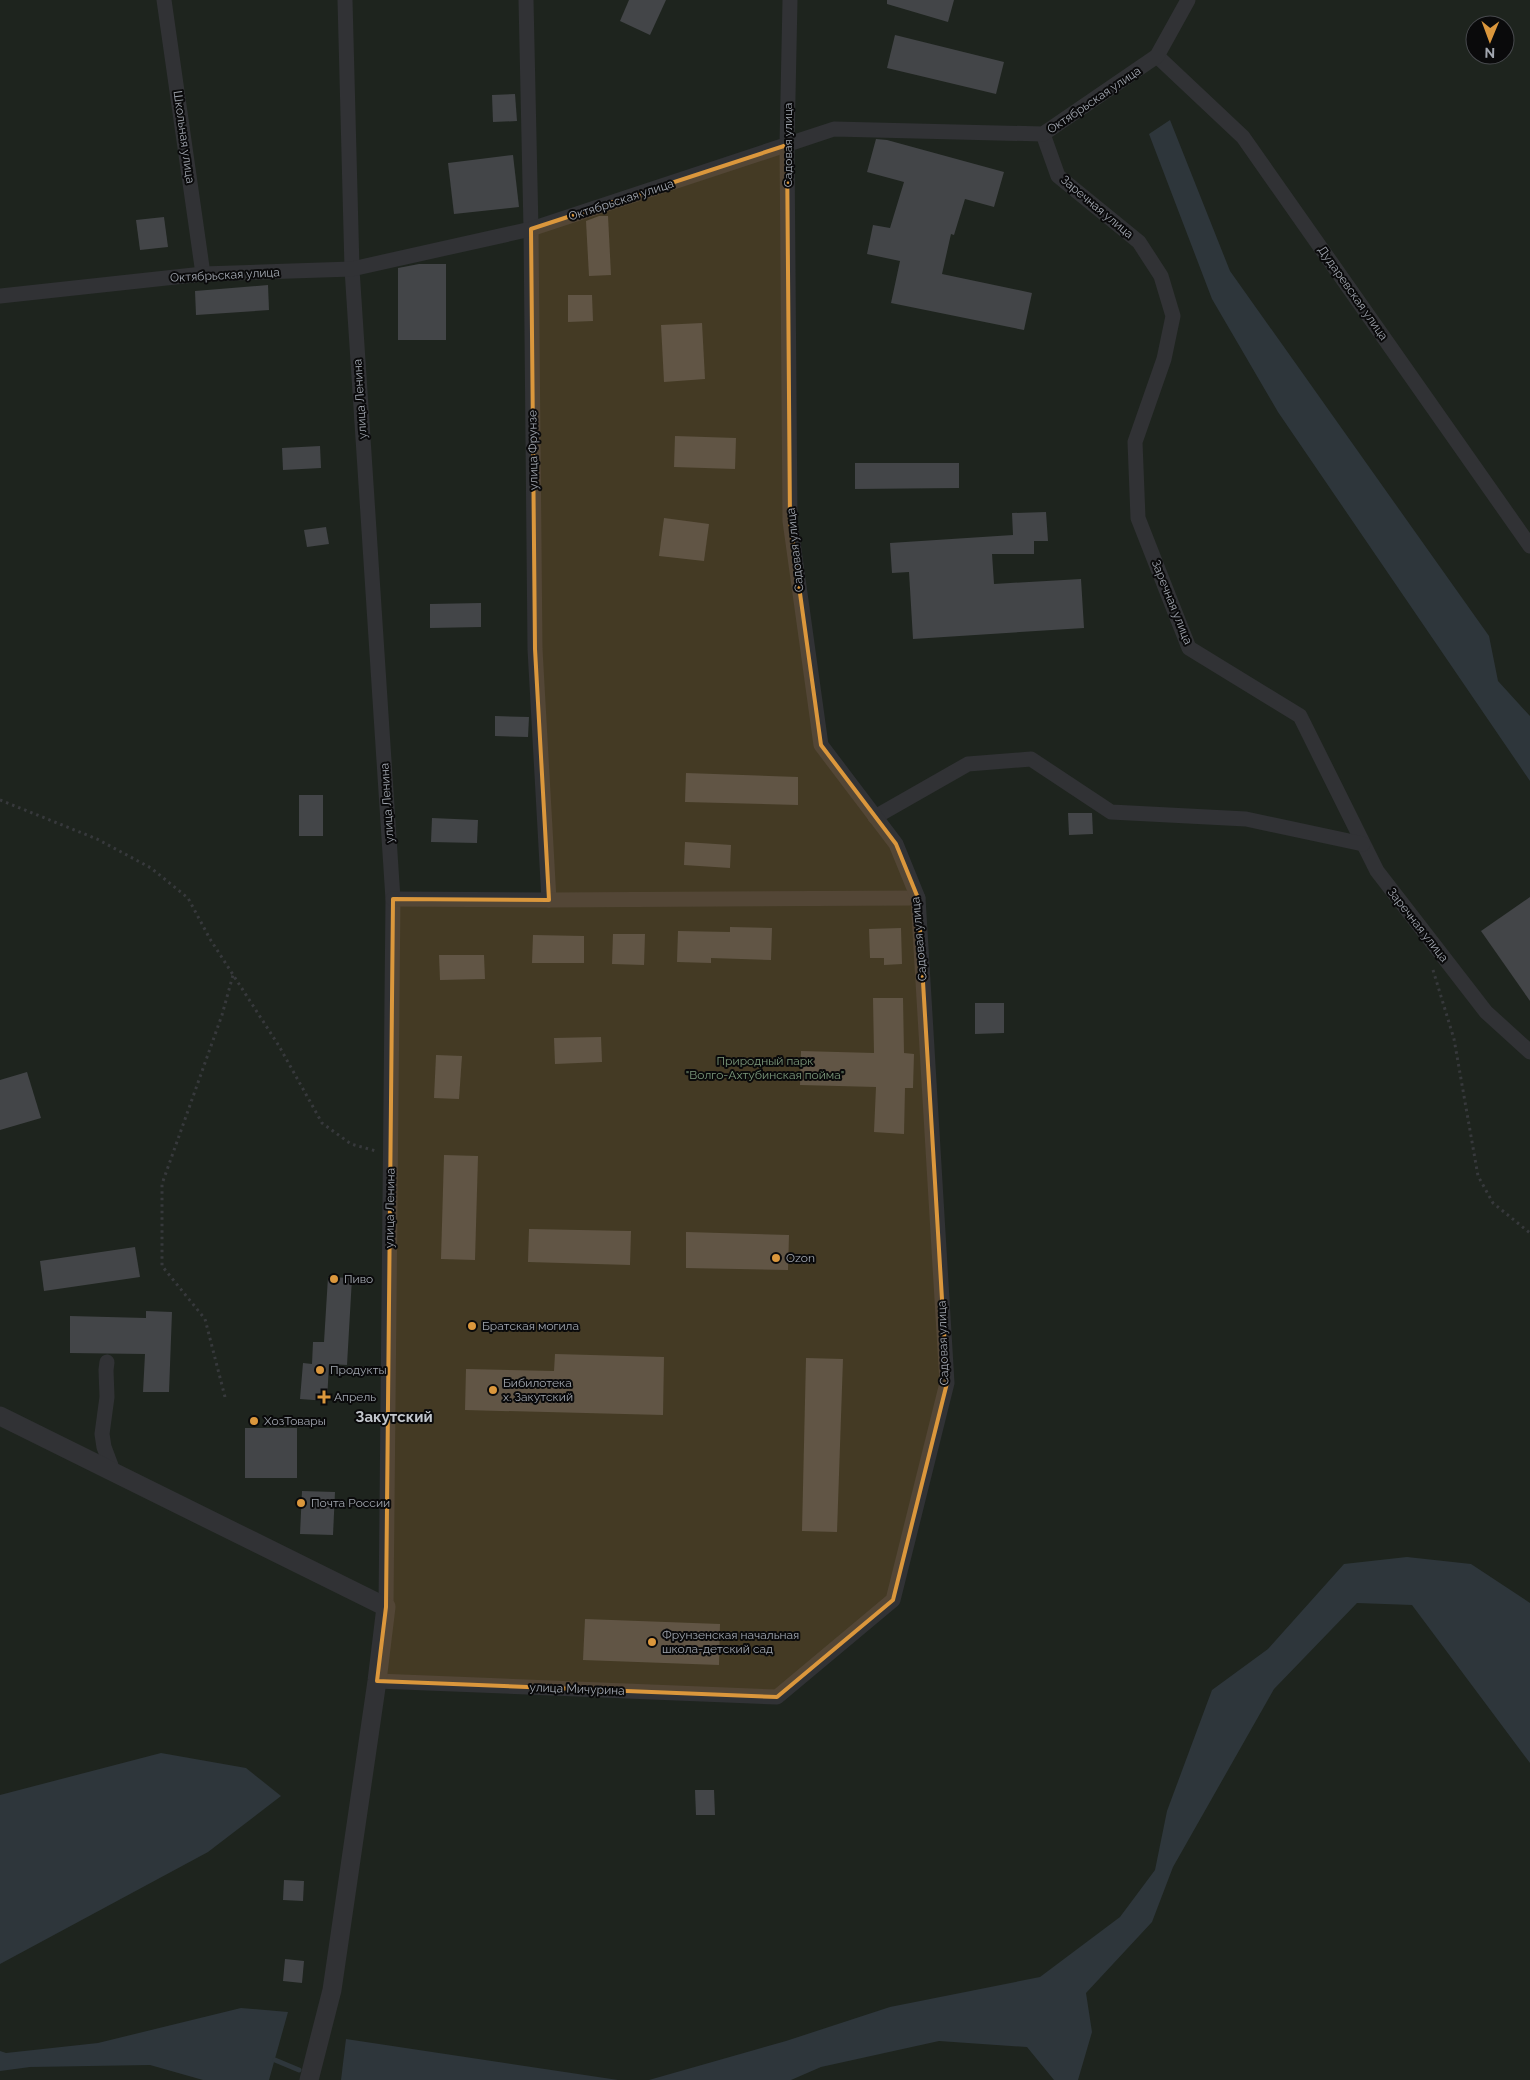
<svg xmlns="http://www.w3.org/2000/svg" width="1530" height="2080" viewBox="0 0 1530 2080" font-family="Raleway,sans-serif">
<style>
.green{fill:#1e241e;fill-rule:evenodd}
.water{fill:#2e363b}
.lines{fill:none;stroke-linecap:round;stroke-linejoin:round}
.stream{stroke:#2e363b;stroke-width:5}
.building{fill:#434548}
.path{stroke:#37393c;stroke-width:3;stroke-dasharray:2.5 4;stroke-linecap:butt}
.minor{stroke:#313235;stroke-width:15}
.tertiary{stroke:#313235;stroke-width:19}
.marked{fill:#db973c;fill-opacity:0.2;stroke:#db973c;stroke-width:4;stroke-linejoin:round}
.poi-dot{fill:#db973c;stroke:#0a0a0b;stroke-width:2}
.labels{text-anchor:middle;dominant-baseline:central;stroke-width:4;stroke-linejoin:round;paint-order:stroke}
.street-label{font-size:12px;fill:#a2a7b0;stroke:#0a0a0b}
.park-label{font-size:12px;fill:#7c997b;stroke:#0a0a0b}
.poi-label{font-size:12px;fill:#a2a7b0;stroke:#0a0a0b;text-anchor:start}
.quarter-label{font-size:15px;font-weight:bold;fill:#c2c6cc;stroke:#0a0a0b}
</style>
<rect width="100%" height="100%" fill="#0f0f10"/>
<path class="green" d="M0,0H1530V2080H0ZM1475,25H1505V55H1475Z"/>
<g class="water">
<path d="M1170,120L1230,271L1489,636L1498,681L1530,716V781L1278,412L1212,299L1149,134Z"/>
<path d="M1407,1557L1471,1564L1530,1603V1763L1412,1605L1357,1603L1274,1689L1173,1867L1152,1922L1086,1993L1092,2032L1078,2080H1054L1027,2047L939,2041L821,2067L791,2080H649L786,2041L890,2007L1040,1977L1120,1917L1155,1870L1167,1811L1212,1690L1268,1649L1344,1564Z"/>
<path d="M161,1753L246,1768L281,1796L208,1852L0,1964V1795Z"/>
<path d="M241,2008L288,2012L269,2080H203L150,2065L30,2067L0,2071V2051L6,2053L98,2043Z"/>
<path d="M346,2039L618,2080H341Z"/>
</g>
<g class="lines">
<path class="stream" d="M275,2060L299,2070"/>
</g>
<g class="building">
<path d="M629,0H666L650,35L620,21Z"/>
<path d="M887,0H954L948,22L887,4Z"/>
<path d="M895,35L1004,62L996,94L887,68Z"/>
<path d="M515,94L517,121L493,122L492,95Z"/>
<path d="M876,139L887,140L1004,172L994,207L965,199L954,235L951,234L942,274L1032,293L1024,330L891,303L900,261L867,254L873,225L890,228L904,182L867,172Z"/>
<path d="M513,155L519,207L454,214L448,163Z"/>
<path d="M599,216H608L611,275L589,276L586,221Z"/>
<path d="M164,217L168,247L140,250L136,220Z"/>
<path d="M419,264H446V340H398V268Z"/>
<path d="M268,285L269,310L196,315L195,291Z"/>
<path d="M568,295H592L593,321L568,322Z"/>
<path d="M702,323L705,379L664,382L661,325Z"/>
<path d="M675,436L736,438L735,469L674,467Z"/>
<path d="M320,446L321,468L283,470L282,448Z"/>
<path d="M855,463H959V488L855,489Z"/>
<path d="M1046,512L1048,541H1034V554H992L994,584L1081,579L1084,628L913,639L909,572L892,573L890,543L1013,535L1012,513Z"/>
<path d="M664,518L709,524L704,561L659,556Z"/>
<path d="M326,527L329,544L307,547L304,530Z"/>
<path d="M481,603V627L430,628V604Z"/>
<path d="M495,716L529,717L528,737L495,736Z"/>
<path d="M686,773L798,777V805L685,802Z"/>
<rect x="299" y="795" width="24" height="41"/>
<path d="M1068,813H1092L1093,834L1069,835Z"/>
<path d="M432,818L478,820L477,843L431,842Z"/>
<path d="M685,842L731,845L730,868L684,865Z"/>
<path d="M1530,897V1001L1481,931Z"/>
<path d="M730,927L772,928L771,960L711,958V963L677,962L678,931L730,932Z"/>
<path d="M901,928L902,964L884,965V958H870L869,929Z"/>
<path d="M613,934H645L644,965L612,964Z"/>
<path d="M533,935L584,936V963H532Z"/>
<path d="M439,955H484L485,979L440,980Z"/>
<path d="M873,998H903L904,1053L914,1054L913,1088H905L904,1134L874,1132L876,1087L800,1085L801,1051L874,1053Z"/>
<path d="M975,1003H1004V1033L975,1034Z"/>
<path d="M601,1037L602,1062L555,1064L554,1038Z"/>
<path d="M436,1055L462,1056L459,1099L434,1098Z"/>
<path d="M27,1072L41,1118L0,1130V1080Z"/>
<path d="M444,1155L478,1156L475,1260L441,1259Z"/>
<path d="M529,1229L631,1231L630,1265L528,1262Z"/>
<path d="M686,1232L789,1235L788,1270L686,1268Z"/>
<path d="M135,1247L140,1277L44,1291L40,1261Z"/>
<path d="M328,1277L352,1278L347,1365L329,1364L327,1401L300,1399L303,1363L312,1364L313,1342H324Z"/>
<path d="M146,1311L172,1312L169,1392H143L145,1354L70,1353V1316L146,1318Z"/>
<path d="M555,1354L664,1357L663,1415L465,1410L466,1369L554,1371Z"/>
<path d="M806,1358L843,1359L837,1532L802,1531Z"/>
<rect x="245" y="1428" width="52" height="50"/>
<path d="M302,1491L335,1492L333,1535L300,1534Z"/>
<path d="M585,1619L720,1624L719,1665L583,1660Z"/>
<path d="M695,1790H714L715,1815H696Z"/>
<path d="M284,1880L304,1881L303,1901L283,1900Z"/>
<path d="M285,1959L304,1961L302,1983L283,1981Z"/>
</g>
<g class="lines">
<g class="path">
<path d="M0,800L97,839L151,868L188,898L210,939L279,1046L322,1123L351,1144L376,1151"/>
<path d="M1433,970L1454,1039L1478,1176L1493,1203L1530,1233"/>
<path d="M225,1397L205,1319L162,1266V1184L222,1015L233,975"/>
</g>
<g class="minor">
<path d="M164,0L203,274"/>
<path d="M345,0L352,269L393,899L386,1607"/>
<path d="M526,0L531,229L535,649L549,900"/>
<path d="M1157,56L1243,137L1530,546"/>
<path d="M1043,134L1058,176L1139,242L1161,276L1173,316L1164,359L1135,442L1138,518L1189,648L1300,716L1377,871L1486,1012L1530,1052"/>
<path d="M0,296L203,274L352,269L531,229L834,129L1043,134L1157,56L1188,0"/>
<path d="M875,817L968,764L1031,759L1111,812L1246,819L1363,844"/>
<path d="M393,899L549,900L918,898"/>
<path d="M107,1362L106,1370L107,1397L102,1434L104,1447L113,1471"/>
<path d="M377,1681L777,1697L893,1600L947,1383L918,898L896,844L821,745L790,521L787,145L790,0"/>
</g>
<path class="tertiary" d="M0,1416L386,1607L377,1681L332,1990L309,2080"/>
</g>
<path class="marked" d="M787,145L790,521L821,745L896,844L918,898L947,1383L893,1600L777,1697L377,1681L386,1607L393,899L549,900L535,649L531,229Z"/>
<g class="poi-dot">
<circle cx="776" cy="1258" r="5"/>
<circle cx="334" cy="1279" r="5"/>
<circle cx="472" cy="1326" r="5"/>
<circle cx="320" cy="1370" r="5"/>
<circle cx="493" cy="1390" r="5"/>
<path d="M321.5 1389.5h5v5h5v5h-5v5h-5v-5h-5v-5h5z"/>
<circle cx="254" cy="1421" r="5"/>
<circle cx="301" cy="1503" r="5"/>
<circle cx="652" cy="1642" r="5"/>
</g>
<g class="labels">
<g class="street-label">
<text transform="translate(1094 100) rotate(-34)">Октябрьская улица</text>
<text transform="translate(184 137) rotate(82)">Школьная улица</text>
<text transform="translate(788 145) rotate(-90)">Садовая улица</text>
<text transform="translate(621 200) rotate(-18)">Октябрьская улица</text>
<text transform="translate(1097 207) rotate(40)">Заречная улица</text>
<text transform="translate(225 275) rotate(-3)">Октябрьская улица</text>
<text transform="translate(1353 293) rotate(55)">Дударевская улица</text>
<text transform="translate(360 399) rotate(-94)">улица Ленина</text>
<text transform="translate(533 450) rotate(-91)">улица Фрунзе</text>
<text transform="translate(795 550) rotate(-96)">Садовая улица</text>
<text transform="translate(1172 602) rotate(68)">Заречная улица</text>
<text transform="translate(387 803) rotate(-94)">улица Ленина</text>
<text transform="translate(1418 925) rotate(52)">Заречная улица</text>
<text transform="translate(919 939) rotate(-95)">Садовая улица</text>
<text transform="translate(390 1208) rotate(-89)">улица Ленина</text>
<text transform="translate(943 1343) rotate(-92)">Садовая улица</text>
<text transform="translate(577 1689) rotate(2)">улица Мичурина</text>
</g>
<g class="park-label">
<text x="765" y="1061">Природный парк<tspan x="765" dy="14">"Волго-Ахтубинская пойма"</tspan></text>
</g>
<g class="poi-label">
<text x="786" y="1258">Ozon</text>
<text x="344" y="1279">Пиво</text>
<text x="482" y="1326">Братская могила</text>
<text x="330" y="1370">Продукты</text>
<text x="503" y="1383">Бибилотека<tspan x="503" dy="14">х. Закутский</tspan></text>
<text x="334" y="1397">Апрель</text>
<text x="264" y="1421">ХозТовары</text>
<text x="311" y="1503">Почта России</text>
<text x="662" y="1635">Фрунзенская начальная<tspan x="662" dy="14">школа-детский сад</tspan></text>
</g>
<g class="quarter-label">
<text x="394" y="1417">Закутский</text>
</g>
</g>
<g transform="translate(1490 40) rotate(181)"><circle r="24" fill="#0a0a0b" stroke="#47494d"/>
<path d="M0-4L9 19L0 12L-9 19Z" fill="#db973c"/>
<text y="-8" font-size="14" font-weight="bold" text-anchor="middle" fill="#a2a7b0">N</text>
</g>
</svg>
